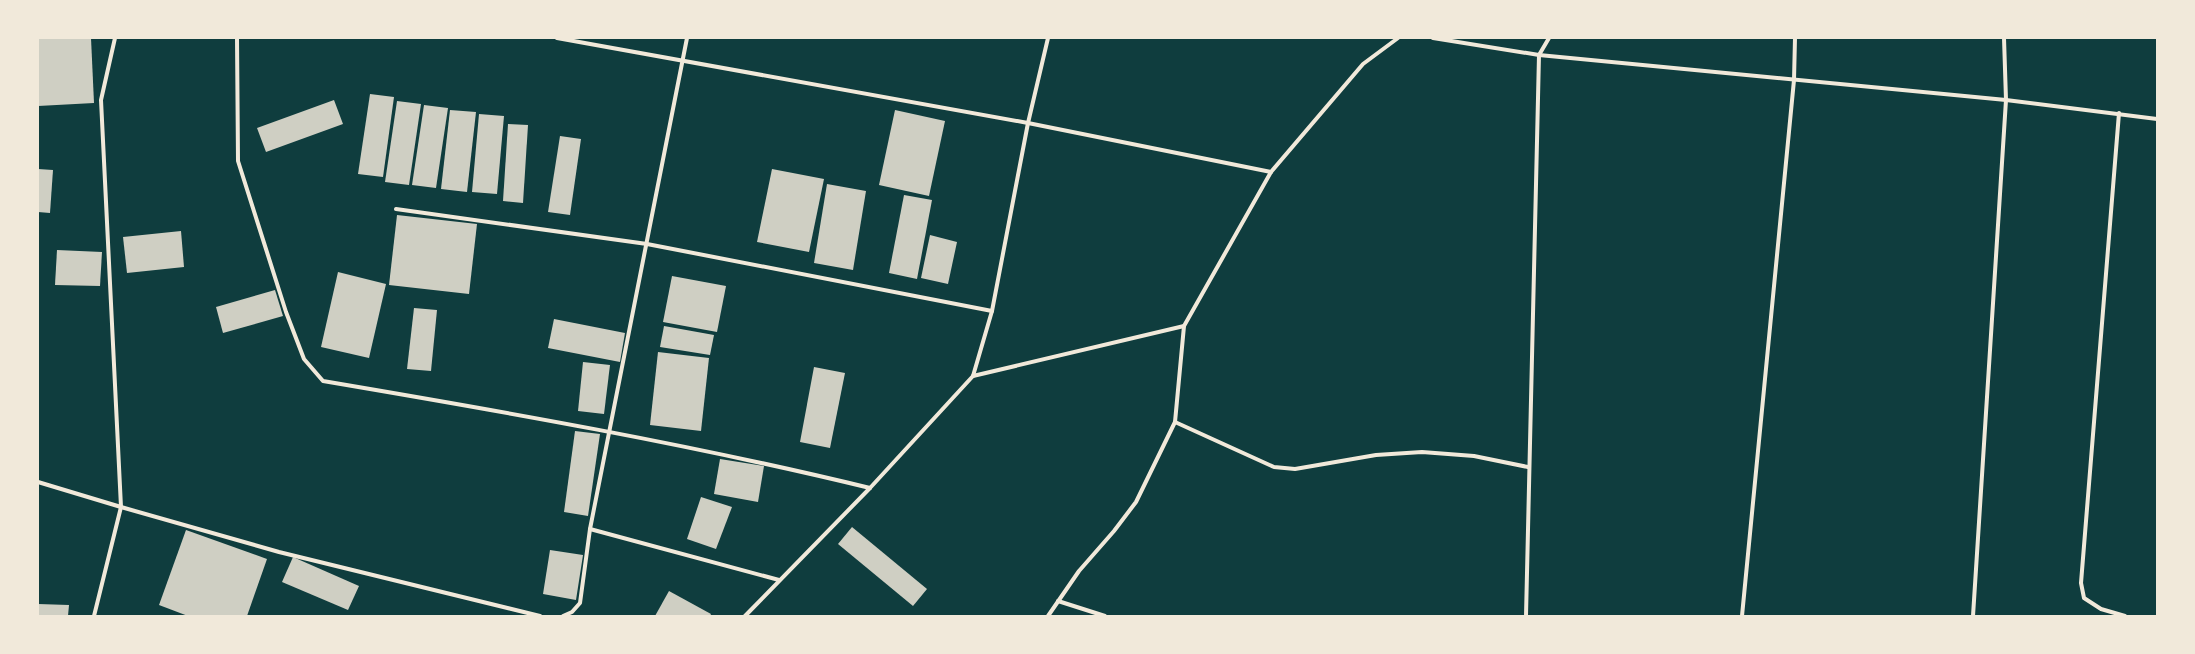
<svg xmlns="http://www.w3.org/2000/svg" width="2195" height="654" viewBox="0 0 2195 654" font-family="Mulish,sans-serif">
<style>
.building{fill:#cfcfc3}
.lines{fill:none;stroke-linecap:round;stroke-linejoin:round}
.minor{stroke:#f1e9da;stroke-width:4}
</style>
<rect width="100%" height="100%" fill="#0f3d3e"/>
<g class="building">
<path d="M38,38H91L94,103L38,106Z"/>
<path d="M370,94L394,97L383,177L358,174Z"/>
<path d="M334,100L343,124L266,152L257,128Z"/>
<path d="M397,101L421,104L409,185L385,182Z"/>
<path d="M424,105L448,108L436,188L412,185Z"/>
<path d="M450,110L476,112L467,192L441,189Z"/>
<path d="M895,110L945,121L929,196L879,185Z"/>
<path d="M479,114L504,116L497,194L472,192Z"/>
<path d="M508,124L528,125L523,203L503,201Z"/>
<path d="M560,136L581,139L570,215L548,212Z"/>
<path d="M38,169L53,170L50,213L38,212Z"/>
<path d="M772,169L824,179L809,252L757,242Z"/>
<path d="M827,184L866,191L853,270L814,263Z"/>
<path d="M904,195L932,200L917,279L889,273Z"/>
<path d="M397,215L477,224L469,294L389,285Z"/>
<path d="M181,231L184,267L127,273L123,237Z"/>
<path d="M930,235L957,242L948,284L921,278Z"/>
<path d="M57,250L102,252L100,286L55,285Z"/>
<path d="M338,272L386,284L369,358L321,347Z"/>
<path d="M672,276L726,286L717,332L663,322Z"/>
<path d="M275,290L283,316L223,333L216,307Z"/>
<path d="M414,308L437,310L431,371L407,369Z"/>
<path d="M554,319L625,333L620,362L548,348Z"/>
<path d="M664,326L714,335L710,355L660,347Z"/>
<path d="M658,352L709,358L701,431L650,425Z"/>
<path d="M583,362L610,365L604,414L578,411Z"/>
<path d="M814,367L845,373L830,448L800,442Z"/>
<path d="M575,431L600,434L588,516L564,512Z"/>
<path d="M720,459L764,466L758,502L714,494Z"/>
<path d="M701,497L732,507L716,549L687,539Z"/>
<path d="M852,527L927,589L913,606L838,544Z"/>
<path d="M186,530L267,559L247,616H188L159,605Z"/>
<path d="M550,550L583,555L576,600L543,594Z"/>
<path d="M293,557L359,586L348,610L282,582Z"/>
<path d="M669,591L711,614L710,616H655Z"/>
<path d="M38,604L69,605L68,616H38Z"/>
</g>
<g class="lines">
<g class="minor">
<path d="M115,38L101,100L121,507L279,552L540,616"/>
<path d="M237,38L238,161L286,312L304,359L323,381C506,412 689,444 870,488"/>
<path d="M557,38L1028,123L1271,172"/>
<path d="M1433,38L1539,55L2006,100L2157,119"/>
<path d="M2119,113L2081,583L2084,598L2101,609L2125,616"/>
<path d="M396,209L647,244L992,311"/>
<path d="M973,376L1184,326L1271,172L1363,64L1398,38"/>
<path d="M1175,422L1274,467L1295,469L1376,455L1422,452L1474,456L1528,467"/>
<path d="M38,482L121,507L94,616"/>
<path d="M590,529L779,580"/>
<path d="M1058,601L1105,616"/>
<path d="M563,616L572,612L580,603L590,529L687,38"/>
<path d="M745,616L870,488L973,376L992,311L1028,123L1048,38"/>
<path d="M1048,616L1079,571L1114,531L1136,502L1175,422L1184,326"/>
<path d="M1526,616L1539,55L1549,38"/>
<path d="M1742,616L1794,80L1795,38"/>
<path d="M1973,616L2006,100L2004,38"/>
</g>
</g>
<rect width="2195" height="654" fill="none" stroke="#f1e9da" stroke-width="78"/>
</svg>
